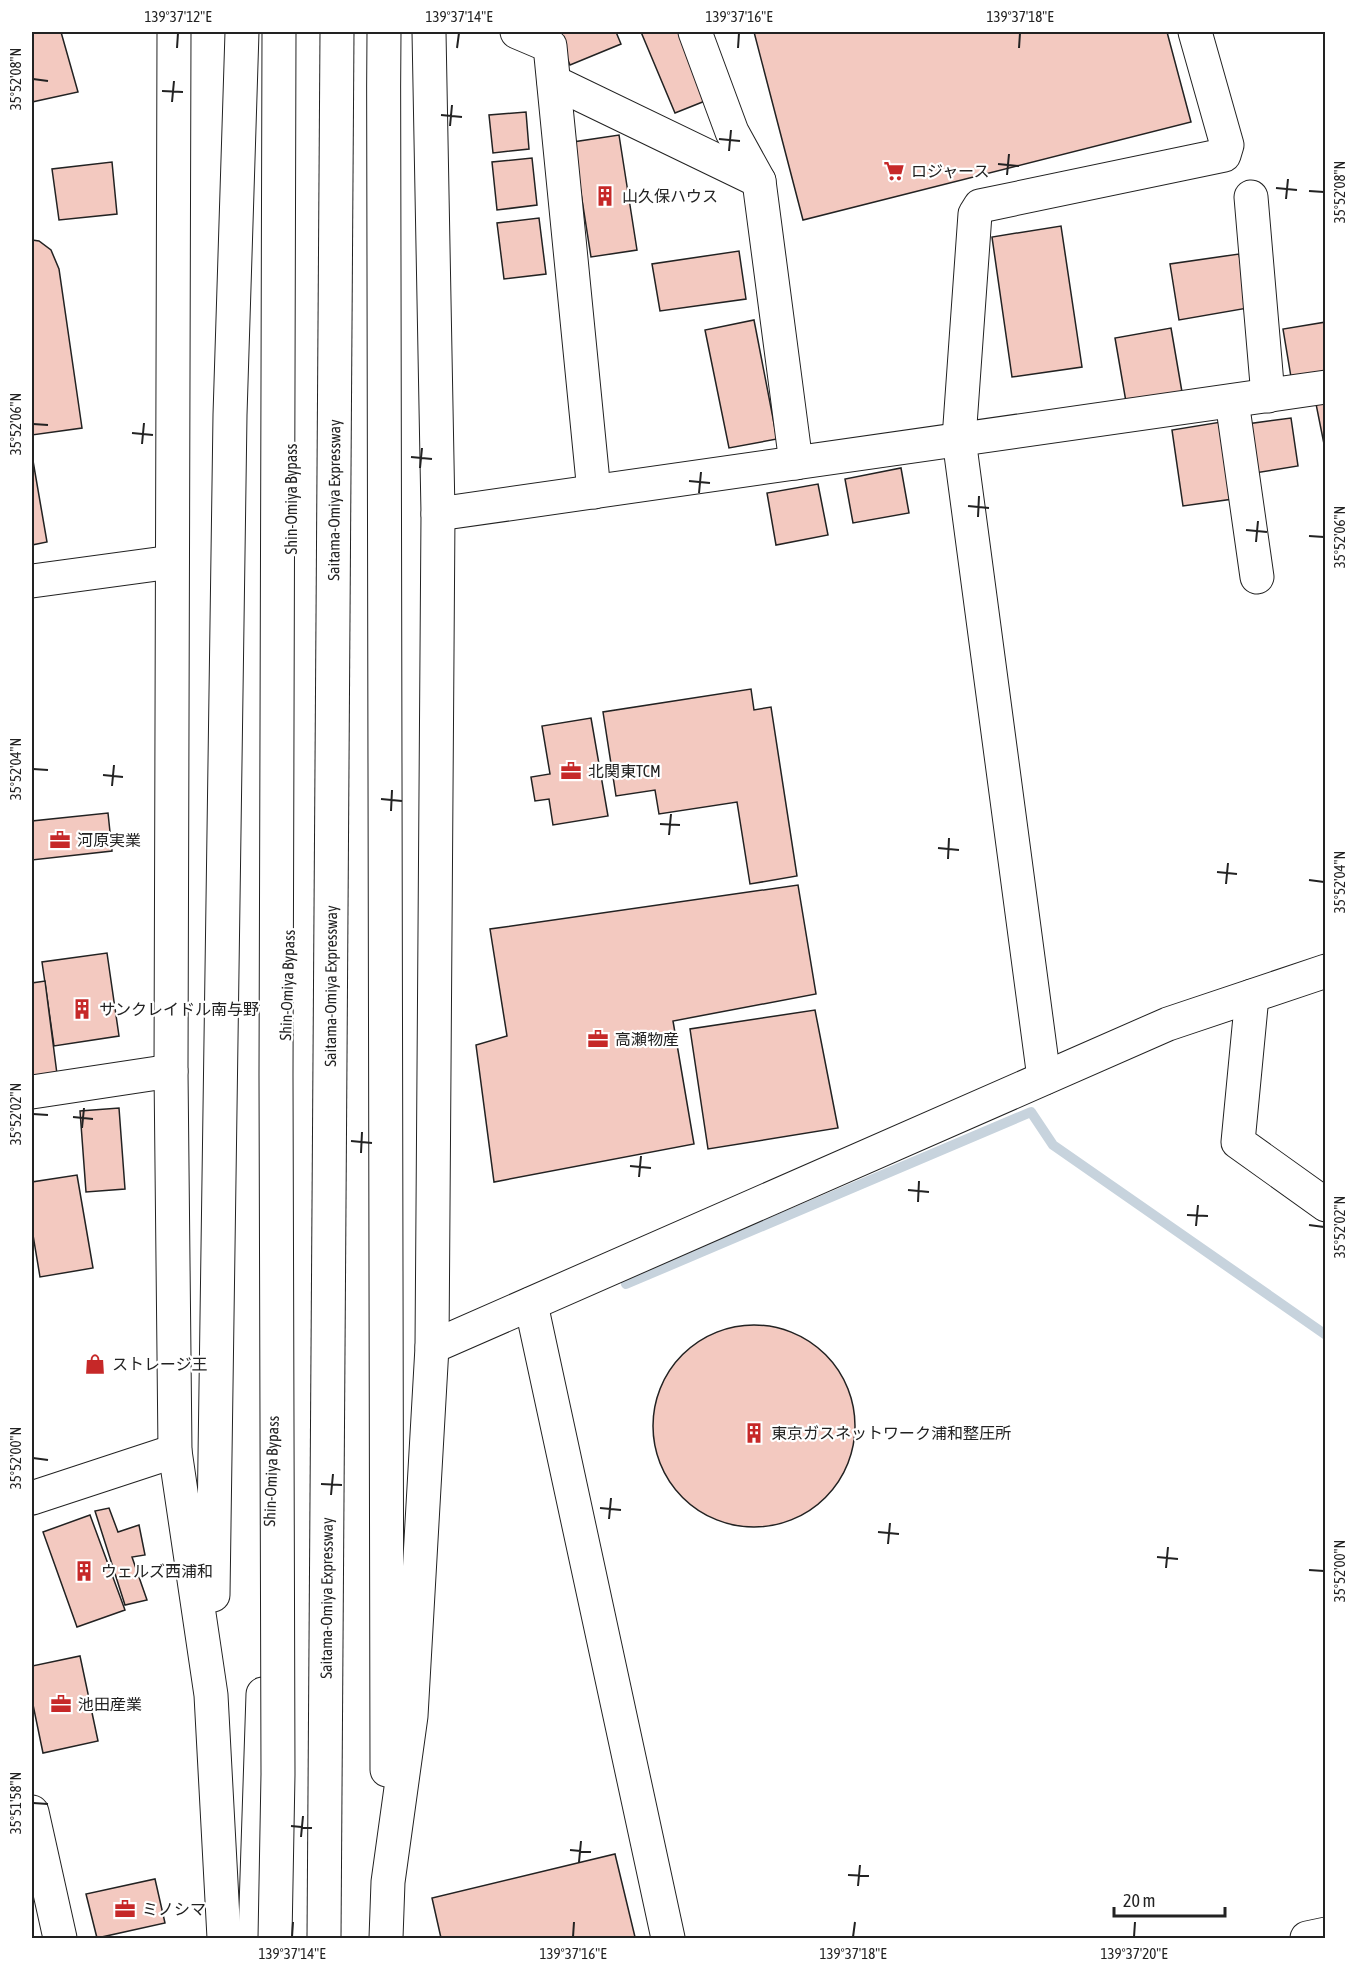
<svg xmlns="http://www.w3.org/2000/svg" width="1357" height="1970" viewBox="0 0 1357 1970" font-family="'Asap Condensed','Noto Sans JP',sans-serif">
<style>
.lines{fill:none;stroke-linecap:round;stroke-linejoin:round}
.stream{stroke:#c7d3dd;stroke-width:10}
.building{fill:#f3c9c0;stroke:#222;stroke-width:1.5}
.minor-casing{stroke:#222;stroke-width:35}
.highway-casing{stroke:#222;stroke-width:35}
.minor{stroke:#fff;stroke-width:33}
.highway{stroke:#fff;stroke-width:33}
.highway-bridge-casing{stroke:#222;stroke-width:35;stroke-linecap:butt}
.highway-bridge{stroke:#fff;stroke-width:33}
.ticks{fill:none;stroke:#222;stroke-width:2}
.labels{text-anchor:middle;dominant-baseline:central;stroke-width:4.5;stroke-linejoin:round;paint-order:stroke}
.poi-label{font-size:16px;fill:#222;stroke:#fff;text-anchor:start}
.street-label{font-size:16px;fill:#222;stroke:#fff}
.neatline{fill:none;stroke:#222;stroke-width:2}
.ticks-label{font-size:15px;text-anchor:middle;fill:#222}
</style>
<rect width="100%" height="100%" fill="#fff"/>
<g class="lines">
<path class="stream" d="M626,1284L1031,1112L1053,1145L1326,1335"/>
</g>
<g class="building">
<path d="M32,32H61L78,92L32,102Z"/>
<path d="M556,32H616L621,44L570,65Z"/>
<path d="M641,32H678L705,101L675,113Z"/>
<path d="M754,32H1167L1191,122L803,220Z"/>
<path d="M526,112L529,149L493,153L489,115Z"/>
<path d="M619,135L637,250L591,257L573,142Z"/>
<path d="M532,158L537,205L497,210L492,162Z"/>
<path d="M112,162L117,214L59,220L52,169Z"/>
<path d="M539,218L546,274L504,279L497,223Z"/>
<path d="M1061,226L1082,367L1012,377L992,237Z"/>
<path d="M32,240L39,241L51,250L59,269L82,428L32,435Z"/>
<path d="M739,251L746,299L660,311L652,264Z"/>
<path d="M1239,254L1248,308L1179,320L1170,264Z"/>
<path d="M754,320L777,439L729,448L705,330Z"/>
<path d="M1326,322V371L1291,377L1283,329Z"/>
<path d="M1171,328L1182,392L1126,402L1115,338Z"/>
<path d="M1326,403V444H1324L1316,404Z"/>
<path d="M1291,418L1298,466L1255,473L1247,424Z"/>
<path d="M1221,422L1233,499L1183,506L1172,430Z"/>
<path d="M32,455L47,542L32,545Z"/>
<path d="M901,468L909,513L853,523L845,479Z"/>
<path d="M818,484L828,535L776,545L767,493Z"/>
<path d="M751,689L754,710L771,707L797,876L750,884L737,802L659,814L655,790L616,796L603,712Z"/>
<path d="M591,718L608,816L553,825L549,799L535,801L531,777L550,774L542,726Z"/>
<path d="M108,813L112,851L32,860V821Z"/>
<path d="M798,885L816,994L673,1021L694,1144L494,1182L476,1045L507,1036L490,929Z"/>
<path d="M107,953L119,1036L54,1046L42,962Z"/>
<path d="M45,981L57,1074L32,1077V983Z"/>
<path d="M815,1010L838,1128L708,1149L690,1029Z"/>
<path d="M119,1108L125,1189L86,1192L80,1111Z"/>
<path d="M77,1175L93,1268L40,1277L32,1229V1182Z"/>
<circle cx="754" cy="1426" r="101"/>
<path d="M109,1508L118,1532L139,1525L145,1555L132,1557L147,1600L125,1605L95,1511Z"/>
<path d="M90,1515L125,1610L77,1627L43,1532Z"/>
<path d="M80,1656L98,1741L43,1753L32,1700V1666Z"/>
<path d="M615,1854L635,1937L441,1938L432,1898Z"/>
<path d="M155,1879L165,1923L97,1938L86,1894Z"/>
</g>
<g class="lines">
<g class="minor-casing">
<g id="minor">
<path d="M517,32L550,46L594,492"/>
<path d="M695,32L732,132L759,181L796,463"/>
<path d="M554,82L759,181"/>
<path d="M1251,197L1268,396"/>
<path d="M1232,401L1257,577"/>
<path d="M438,514L1326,387"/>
<path d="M32,581L172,562"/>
<path d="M1252,996L1238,1142L1326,1205"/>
<path d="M1044,1078L959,439L975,214L980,206L1224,155L1227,145L1195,32"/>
<path d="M32,1092L171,1071"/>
<path d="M531,1304L668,1938"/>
<path d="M432,1347L1168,1024L1326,971"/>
<path d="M32,1498L175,1451"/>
<path d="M32,1812L60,1938"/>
<path d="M1307,1938L1326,1934"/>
</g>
</g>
<g class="highway-casing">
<g id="highway">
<path d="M174,32L171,1071L175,1451L211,1695L224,1938"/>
<path d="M384,32C380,611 381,1190 387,1770"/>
<path d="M213,1595L230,415L242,32"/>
<path d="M255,1938L263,1694"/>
<path d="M386,1938L388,1882L411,1716L432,1347L438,514L429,32"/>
</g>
</g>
<use href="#minor" class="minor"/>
<use href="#highway" class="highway"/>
<g class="highway-bridge-casing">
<g id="highway-bridge">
<path d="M275,1938L278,1774L276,1075L279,32"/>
<path id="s1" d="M324,1938L337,32"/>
</g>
</g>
<use href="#highway-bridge" class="highway-bridge"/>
</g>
<path class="ticks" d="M177,48L178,33M457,48L459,33M738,48L739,33M1019,48L1020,33M33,79L48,81M162,91L183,92M172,102L174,81M441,115L462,117M450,126L452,105M719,139L740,141M729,151L731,130M998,164L1019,166M1007,175L1009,154M1276,188L1297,190M1309,191L1324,192M1286,199L1288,179M33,424L48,425M132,433L153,435M142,444L144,423M411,457L432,459M420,468L422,448M689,481L710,483M699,493L701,472M968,506L989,508M978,517L979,496M1246,530L1267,532M1309,536L1324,537M1256,542L1258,521M33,769L48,770M103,775L123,777M112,786L114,765M381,799L402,801M391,811L392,790M660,824L680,825M669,835L671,814M938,848L959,850M948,859L949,838M1217,872L1237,874M1309,880L1324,882M1226,884L1228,863M33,1114L48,1115M73,1117L93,1119M82,1128L84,1108M351,1141L372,1143M361,1153L362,1132M630,1166L651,1168M639,1177L641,1156M908,1190L929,1192M918,1202L919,1181M1187,1215L1208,1216M1309,1225L1324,1227M1196,1226L1198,1205M33,1458L48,1460M321,1484L342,1485M331,1495L333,1474M600,1508L621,1510M609,1519L611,1498M878,1532L899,1534M888,1544L890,1523M1157,1557L1178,1559M1166,1568L1168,1547M1309,1570L1324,1571M33,1803L48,1804M291,1826L312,1828M301,1837L303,1816M570,1850L591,1852M579,1862L581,1841M848,1875L869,1876M858,1886L860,1865M292,1937L293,1922M573,1937L574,1922M853,1937L855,1922M1134,1937L1135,1922"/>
<defs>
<g id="supermarket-bare" transform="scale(1.62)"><path d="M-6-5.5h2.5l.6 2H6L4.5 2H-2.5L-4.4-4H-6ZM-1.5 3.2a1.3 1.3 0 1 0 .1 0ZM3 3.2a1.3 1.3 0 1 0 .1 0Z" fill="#c62828" stroke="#fff" stroke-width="2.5" paint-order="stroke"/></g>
<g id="building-bare" transform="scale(1.62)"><path d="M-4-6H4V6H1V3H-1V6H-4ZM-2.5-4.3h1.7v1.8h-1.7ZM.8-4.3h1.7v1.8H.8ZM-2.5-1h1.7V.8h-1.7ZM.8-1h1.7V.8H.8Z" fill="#c62828" stroke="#fff" stroke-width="2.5" paint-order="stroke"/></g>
<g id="office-bare" transform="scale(1.62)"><path d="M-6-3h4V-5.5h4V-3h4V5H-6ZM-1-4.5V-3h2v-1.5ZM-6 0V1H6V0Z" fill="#c62828" stroke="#fff" stroke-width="2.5" paint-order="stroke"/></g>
<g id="shop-bare" transform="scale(1.62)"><path d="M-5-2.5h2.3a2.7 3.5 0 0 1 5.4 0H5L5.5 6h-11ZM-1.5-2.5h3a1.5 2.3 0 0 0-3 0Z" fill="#c62828" stroke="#fff" stroke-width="2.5" paint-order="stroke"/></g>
</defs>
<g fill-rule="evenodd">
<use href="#supermarket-bare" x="894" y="171"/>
<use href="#building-bare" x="605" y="196"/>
<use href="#office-bare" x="571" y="771"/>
<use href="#office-bare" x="60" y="840"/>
<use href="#building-bare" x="82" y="1009"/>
<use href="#office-bare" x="598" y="1039"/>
<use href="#shop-bare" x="95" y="1364"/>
<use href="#building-bare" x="754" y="1433"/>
<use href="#building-bare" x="84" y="1571"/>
<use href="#office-bare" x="61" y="1704"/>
<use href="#office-bare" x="125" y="1909"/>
</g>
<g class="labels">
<g class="poi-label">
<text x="911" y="171">ロジャース</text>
<text x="622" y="196">山久保ハウス</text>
<text x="588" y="771">北関東TCM</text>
<text x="77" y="840">河原実業</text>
<text x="99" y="1009">サンクレイドル南与野</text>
<text x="615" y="1039">高瀬物産</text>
<text x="112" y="1364">ストレージ王</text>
<text x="771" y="1433">東京ガスネットワーク浦和整圧所</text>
<text x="101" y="1571">ウェルズ西浦和</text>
<text x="78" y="1704">池田産業</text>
<text x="142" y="1909">ミノシマ</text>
</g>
<g class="street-label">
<text transform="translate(291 499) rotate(-90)">Shin-Omiya Bypass</text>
<text stroke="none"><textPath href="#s1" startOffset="1438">Saitama-Omiya Expressway</textPath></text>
<text transform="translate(287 985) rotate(-88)">Shin-Omiya Bypass</text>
<text stroke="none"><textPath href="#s1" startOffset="952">Saitama-Omiya Expressway</textPath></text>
<text transform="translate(271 1471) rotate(-88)">Shin-Omiya Bypass</text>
<text stroke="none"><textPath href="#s1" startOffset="340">Saitama-Omiya Expressway</textPath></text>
</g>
</g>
<rect width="1357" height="1970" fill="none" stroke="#ffffff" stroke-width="66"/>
<path d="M1114 1907v9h111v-9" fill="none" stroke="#222222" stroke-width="3"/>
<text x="1123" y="1907" font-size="18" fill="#222222" stroke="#ffffff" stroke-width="4.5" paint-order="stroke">20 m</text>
<rect x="33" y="33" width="1291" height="1904" class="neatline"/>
<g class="ticks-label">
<text x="178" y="22">139°37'12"E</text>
<text x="459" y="22">139°37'14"E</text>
<text x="739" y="22">139°37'16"E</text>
<text x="1020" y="22">139°37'18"E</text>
<text transform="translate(16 79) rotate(-90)" y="5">35°52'08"N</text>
<text transform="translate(1340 192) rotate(-90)" y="5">35°52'08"N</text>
<text transform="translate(16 424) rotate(-90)" y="5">35°52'06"N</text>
<text transform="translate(1340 537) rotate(-90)" y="5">35°52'06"N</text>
<text transform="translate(16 769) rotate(-90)" y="5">35°52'04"N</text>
<text transform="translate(1340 882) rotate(-90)" y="5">35°52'04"N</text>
<text transform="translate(16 1114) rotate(-90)" y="5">35°52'02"N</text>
<text transform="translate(1340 1227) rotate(-90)" y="5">35°52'02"N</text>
<text transform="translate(16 1458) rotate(-90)" y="5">35°52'00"N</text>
<text transform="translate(1340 1571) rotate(-90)" y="5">35°52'00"N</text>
<text transform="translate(16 1803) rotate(-90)" y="5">35°51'58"N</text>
<text x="292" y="1959">139°37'14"E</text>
<text x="573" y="1959">139°37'16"E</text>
<text x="853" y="1959">139°37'18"E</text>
<text x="1134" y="1959">139°37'20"E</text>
</g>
</svg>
